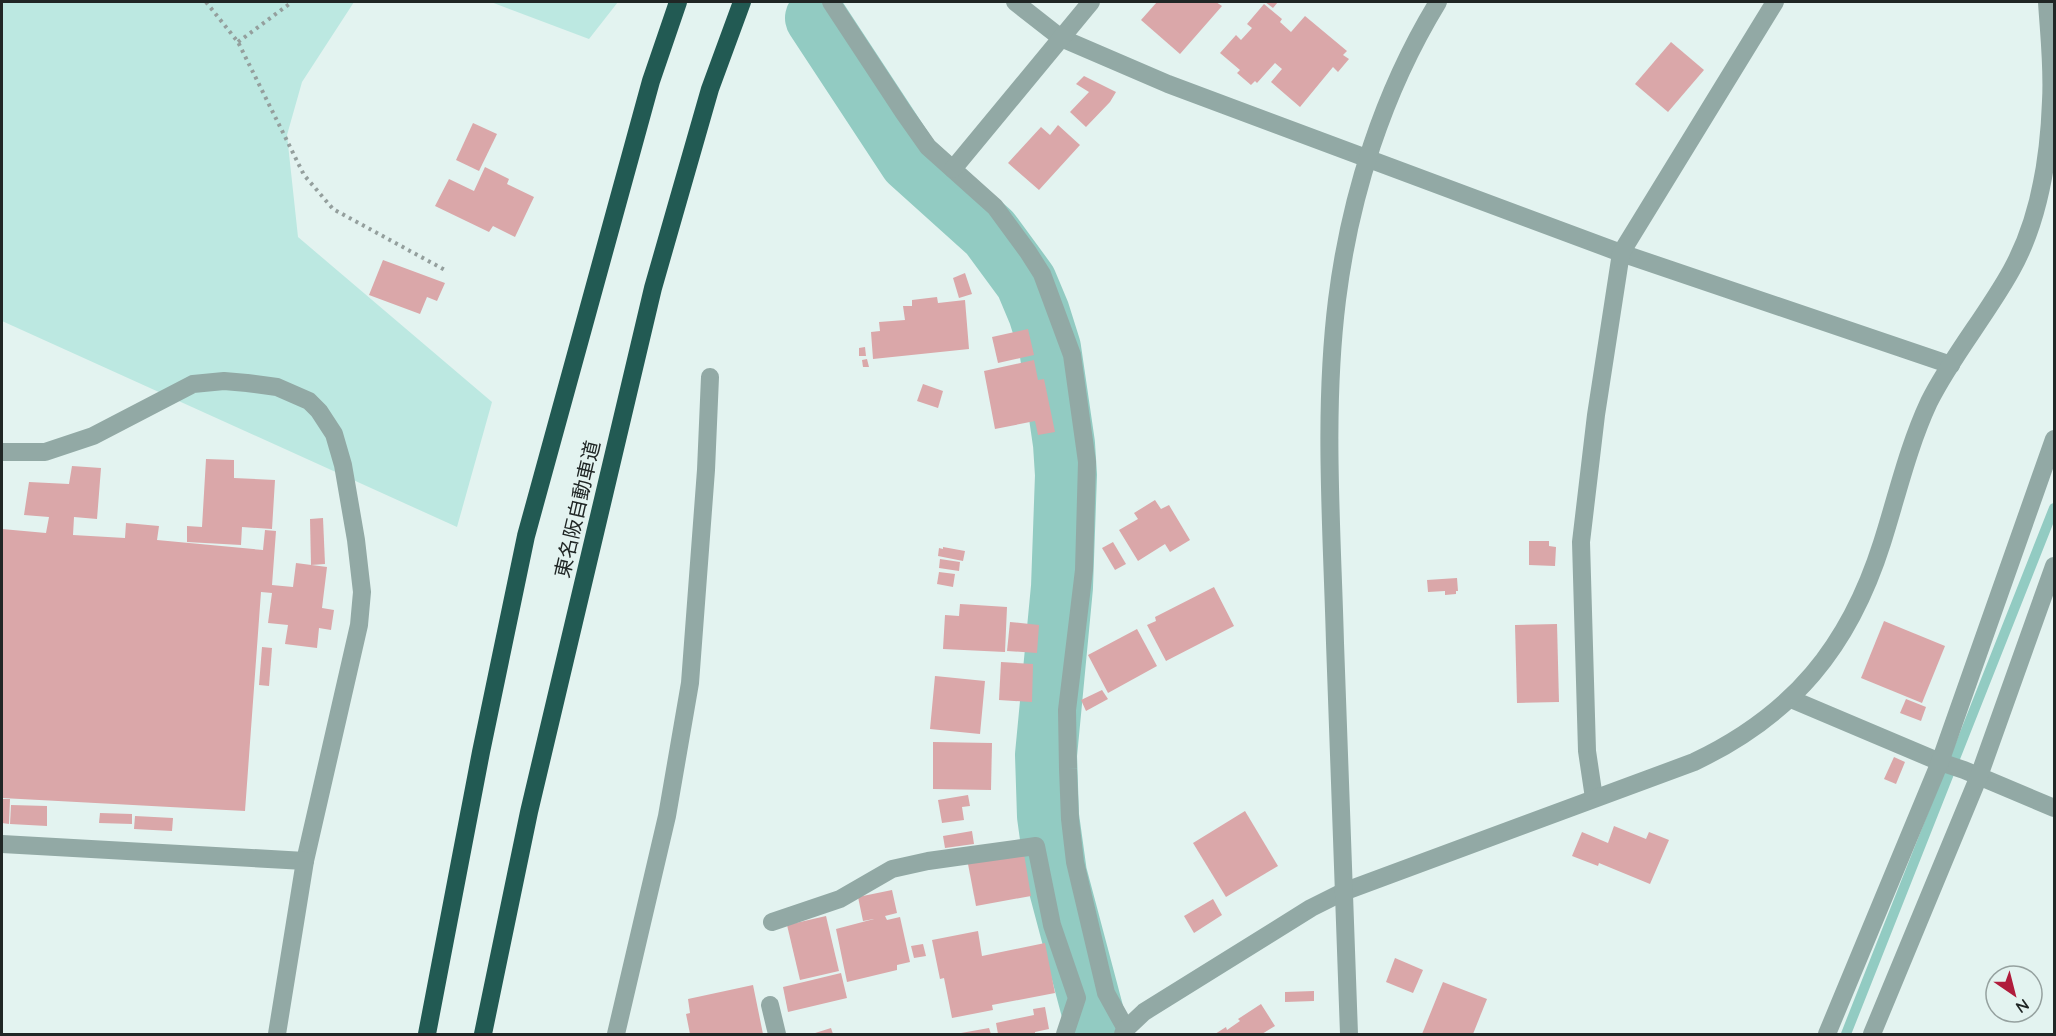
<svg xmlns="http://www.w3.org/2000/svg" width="2056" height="1036" viewBox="0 0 2056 1036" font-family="Quicksand,'Noto Sans JP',sans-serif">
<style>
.green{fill:#bce8e1}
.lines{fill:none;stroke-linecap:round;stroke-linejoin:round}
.stream{stroke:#92cbc2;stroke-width:10}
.river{stroke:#92cbc2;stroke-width:62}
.building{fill:#daa7a9}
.path{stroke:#949f9d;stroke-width:4;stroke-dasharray:3 4.5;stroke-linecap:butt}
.minor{stroke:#92a9a5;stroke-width:18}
.highway{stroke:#225a53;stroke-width:18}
.labels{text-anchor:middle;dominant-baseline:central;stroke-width:6;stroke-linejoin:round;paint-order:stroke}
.street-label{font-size:20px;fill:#202625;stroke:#e3f3f0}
</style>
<rect width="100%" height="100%" fill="#e3f3f0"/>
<g class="green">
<path d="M2,2H354L302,82L287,135L298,237L492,402L457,527L2,321Z"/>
<path d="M491,2H618L589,39Z"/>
</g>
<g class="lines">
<path class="stream" d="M1846,1034L2054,508"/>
<path class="river" d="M816,18L910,161L990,233L1026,282L1039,313L1050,348L1064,444L1066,475L1062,587L1046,755L1048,816L1056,874L1095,1021L1089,1034"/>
</g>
<g class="building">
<path d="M1157,2H1216L1222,6L1180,54L1141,20Z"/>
<path d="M1265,2H1278L1273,8Z"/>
<path d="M1264,4L1282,19L1280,22L1291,32L1305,16L1347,51L1343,55L1349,59L1338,72L1333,67L1300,107L1271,82L1282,69L1275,63L1257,83L1255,81L1251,85L1237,73L1240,70L1220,53L1236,35L1241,40L1252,28L1247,24Z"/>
<path d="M1671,42L1704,70L1668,112L1635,84Z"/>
<path d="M1084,76L1116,92L1110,102L1086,127L1070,112L1089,92L1076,84Z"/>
<path d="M473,123L497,134L479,171L456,160Z"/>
<path d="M1058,125L1080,145L1039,190L1008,163L1041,127L1050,135Z"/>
<path d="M485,167L509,179L507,184L534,197L515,237L493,226L489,232L435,206L449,179L474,191Z"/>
<path d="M383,260L445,283L437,301L427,297L420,314L369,295Z"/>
<path d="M965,273L972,294L959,298L953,278Z"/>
<path d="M937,297L938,303L965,300L969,349L873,359L871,332L880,331L879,322L905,320L903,306H912V300Z"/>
<path d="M1028,329L1034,355L998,363L992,337Z"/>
<path d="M865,347L866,356H859V348Z"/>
<path d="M867,359L869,367H863L862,360Z"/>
<path d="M1034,360L1038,380L1044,379L1055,432L1038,435L1035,421L995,429L984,371Z"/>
<path d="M923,384L943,391L938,408L917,401Z"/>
<path d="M206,459L234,460V478L275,480L272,529L242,527L241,545L187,542V526L202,527Z"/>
<path d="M72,466L101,468L97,519L74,517L73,535L125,538L126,523L159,526L157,540L263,550L265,530L276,531L272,585L293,587L296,563L327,567L322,608L334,610L331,630L319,628L317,648L285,644L288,625L268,623L272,593L261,592L245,811L2,798V529L46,533L49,517L24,515L29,482L69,484Z"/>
<path d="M1155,500L1161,509L1169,505L1190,540L1170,552L1165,544L1138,561L1119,530L1138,519L1134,513Z"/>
<path d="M323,518L325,564L311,565L310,519Z"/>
<path d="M1529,541H1549V546L1556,547L1555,566L1529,565Z"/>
<path d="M1113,542L1126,564L1115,570L1102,548Z"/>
<path d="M943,547L965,551L963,561L938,556L939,548L943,549Z"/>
<path d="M940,559L960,562L959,571L939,568Z"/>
<path d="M939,572L955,574L953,587L937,584Z"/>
<path d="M1457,578L1458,591H1456V594L1445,595V591L1428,592L1427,580Z"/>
<path d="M1214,587L1234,626L1166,661L1147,625L1156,621L1155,617Z"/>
<path d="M960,604L1007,607L1005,652L943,649L945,615L959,616Z"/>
<path d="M1884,621L1945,646L1922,703L1861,678Z"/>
<path d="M1010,622L1039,625L1037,653L1007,651Z"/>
<path d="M1557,624L1559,702L1517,703L1515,625Z"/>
<path d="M1137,629L1157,666L1108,693L1088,655Z"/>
<path d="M262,647L272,648L269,686L259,685Z"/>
<path d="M1001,662L1033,664L1032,702L999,700Z"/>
<path d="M935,676L985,681L980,734L930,729Z"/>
<path d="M1102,690L1108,699L1086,711L1081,700Z"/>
<path d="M1906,699L1926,707L1921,721L1900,713Z"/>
<path d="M933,742L992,743L991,790L933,789Z"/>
<path d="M1894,757L1905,762L1896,784L1884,779Z"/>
<path d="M968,795L970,806L962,807L964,820L942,823L938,800Z"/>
<path d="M2,799H10L9,824L2,823Z"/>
<path d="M11,805L47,806V826L10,824Z"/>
<path d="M1245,811L1278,866L1226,897L1193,843Z"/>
<path d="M100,813L132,814V824L99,823Z"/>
<path d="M135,816L173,818L172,831L134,829Z"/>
<path d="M1614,826L1646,839L1649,832L1669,840L1650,884L1599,863L1598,866L1572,856L1582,832L1608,843Z"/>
<path d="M972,831L974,844L945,848L943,836Z"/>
<path d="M1024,854L1031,896L976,906L968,864Z"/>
<path d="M892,890L897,913L885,916L887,920L900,917L910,962L897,965V970L847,982L836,929L874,919L863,921L858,897Z"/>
<path d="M1213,899L1222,915L1194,933L1184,916Z"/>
<path d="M826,916L839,971L800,980L787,925Z"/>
<path d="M978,931L982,956L1045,943L1055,993L992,1005L993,1010L952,1018L944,978L940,979L932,940Z"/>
<path d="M923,944L926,956L914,958L911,946Z"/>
<path d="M1395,958L1423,970L1413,993L1386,982Z"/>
<path d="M841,973L847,998L788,1012L783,987Z"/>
<path d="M1443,982L1487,999L1473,1034H1422Z"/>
<path d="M753,985L763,1034H690L686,1014L690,1013L688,999Z"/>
<path d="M1314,991V1001L1285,1002V992Z"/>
<path d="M1261,1004L1275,1026L1262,1034H1215L1226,1027L1227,1030L1240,1021L1238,1019Z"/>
<path d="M1045,1007L1049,1029L1035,1032V1034H998L996,1023L1034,1015L1033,1009Z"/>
<path d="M831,1028L833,1034H812Z"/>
<path d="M989,1028L991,1034H961V1033Z"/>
</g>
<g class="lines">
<g class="path">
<path d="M206,2L238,42L304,175L333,209L445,270"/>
<path d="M238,42L292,2"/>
</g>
<g class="minor">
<path d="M831,2L904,113L928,147L995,207L1028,252L1042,274L1072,355L1087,462L1084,570L1067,710L1068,769L1070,819L1075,862L1106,993L1126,1029"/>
<path d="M1015,2L1061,38L1168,84L1621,253L1951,365"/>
<path d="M953,169L1091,2"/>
<path d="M2,452H45L93,436L193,384L224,381L247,383L277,387L309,401L319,411L334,434L343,465L356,540L362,592L359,625L305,861"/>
<path d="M1791,699L1940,762L1964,770L2054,808"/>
<path d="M1594,798L1587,751L1581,542L1596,415L1621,253L1775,2"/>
<path d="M2,844L305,861L277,1034"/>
<path d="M772,922L840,899L892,869L928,861L1036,846L1052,925L1077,998L1065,1034"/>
<path d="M770,1005L777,1034"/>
<path d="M616,1034L667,816L690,683L706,470L710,377"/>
<path d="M1123,1034L1126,1029L1144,1012L1311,908L1343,892L1694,762C1793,715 1849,647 1882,543C1897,496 1908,447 1929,402C1952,356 1986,316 2011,271C2039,221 2049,158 2051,101C2053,68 2049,34 2047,2"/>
<path d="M1349,1034C1344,904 1339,774 1335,643C1332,529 1323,413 1337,300C1350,196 1383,92 1438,2"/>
<path d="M1827,1034L1940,762L2054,439"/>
<path d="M1872,1034L1979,776L2054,566"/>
</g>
<g class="highway">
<path d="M427,1034L481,752L526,536L651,81L678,2"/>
<path d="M483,1034L529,812L653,288L710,89L742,2"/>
</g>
</g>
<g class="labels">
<g class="street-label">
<text transform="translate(577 509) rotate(-77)">東名阪自動車道</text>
</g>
</g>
<rect width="2056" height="1036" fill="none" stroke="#202625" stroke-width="6"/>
<g transform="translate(2014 994) rotate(145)"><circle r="28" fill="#e3f3f0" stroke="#95a19f" stroke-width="1.5"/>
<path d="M0-4.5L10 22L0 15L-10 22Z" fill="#b01c3c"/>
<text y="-9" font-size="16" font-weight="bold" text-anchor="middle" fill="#202625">N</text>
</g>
</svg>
